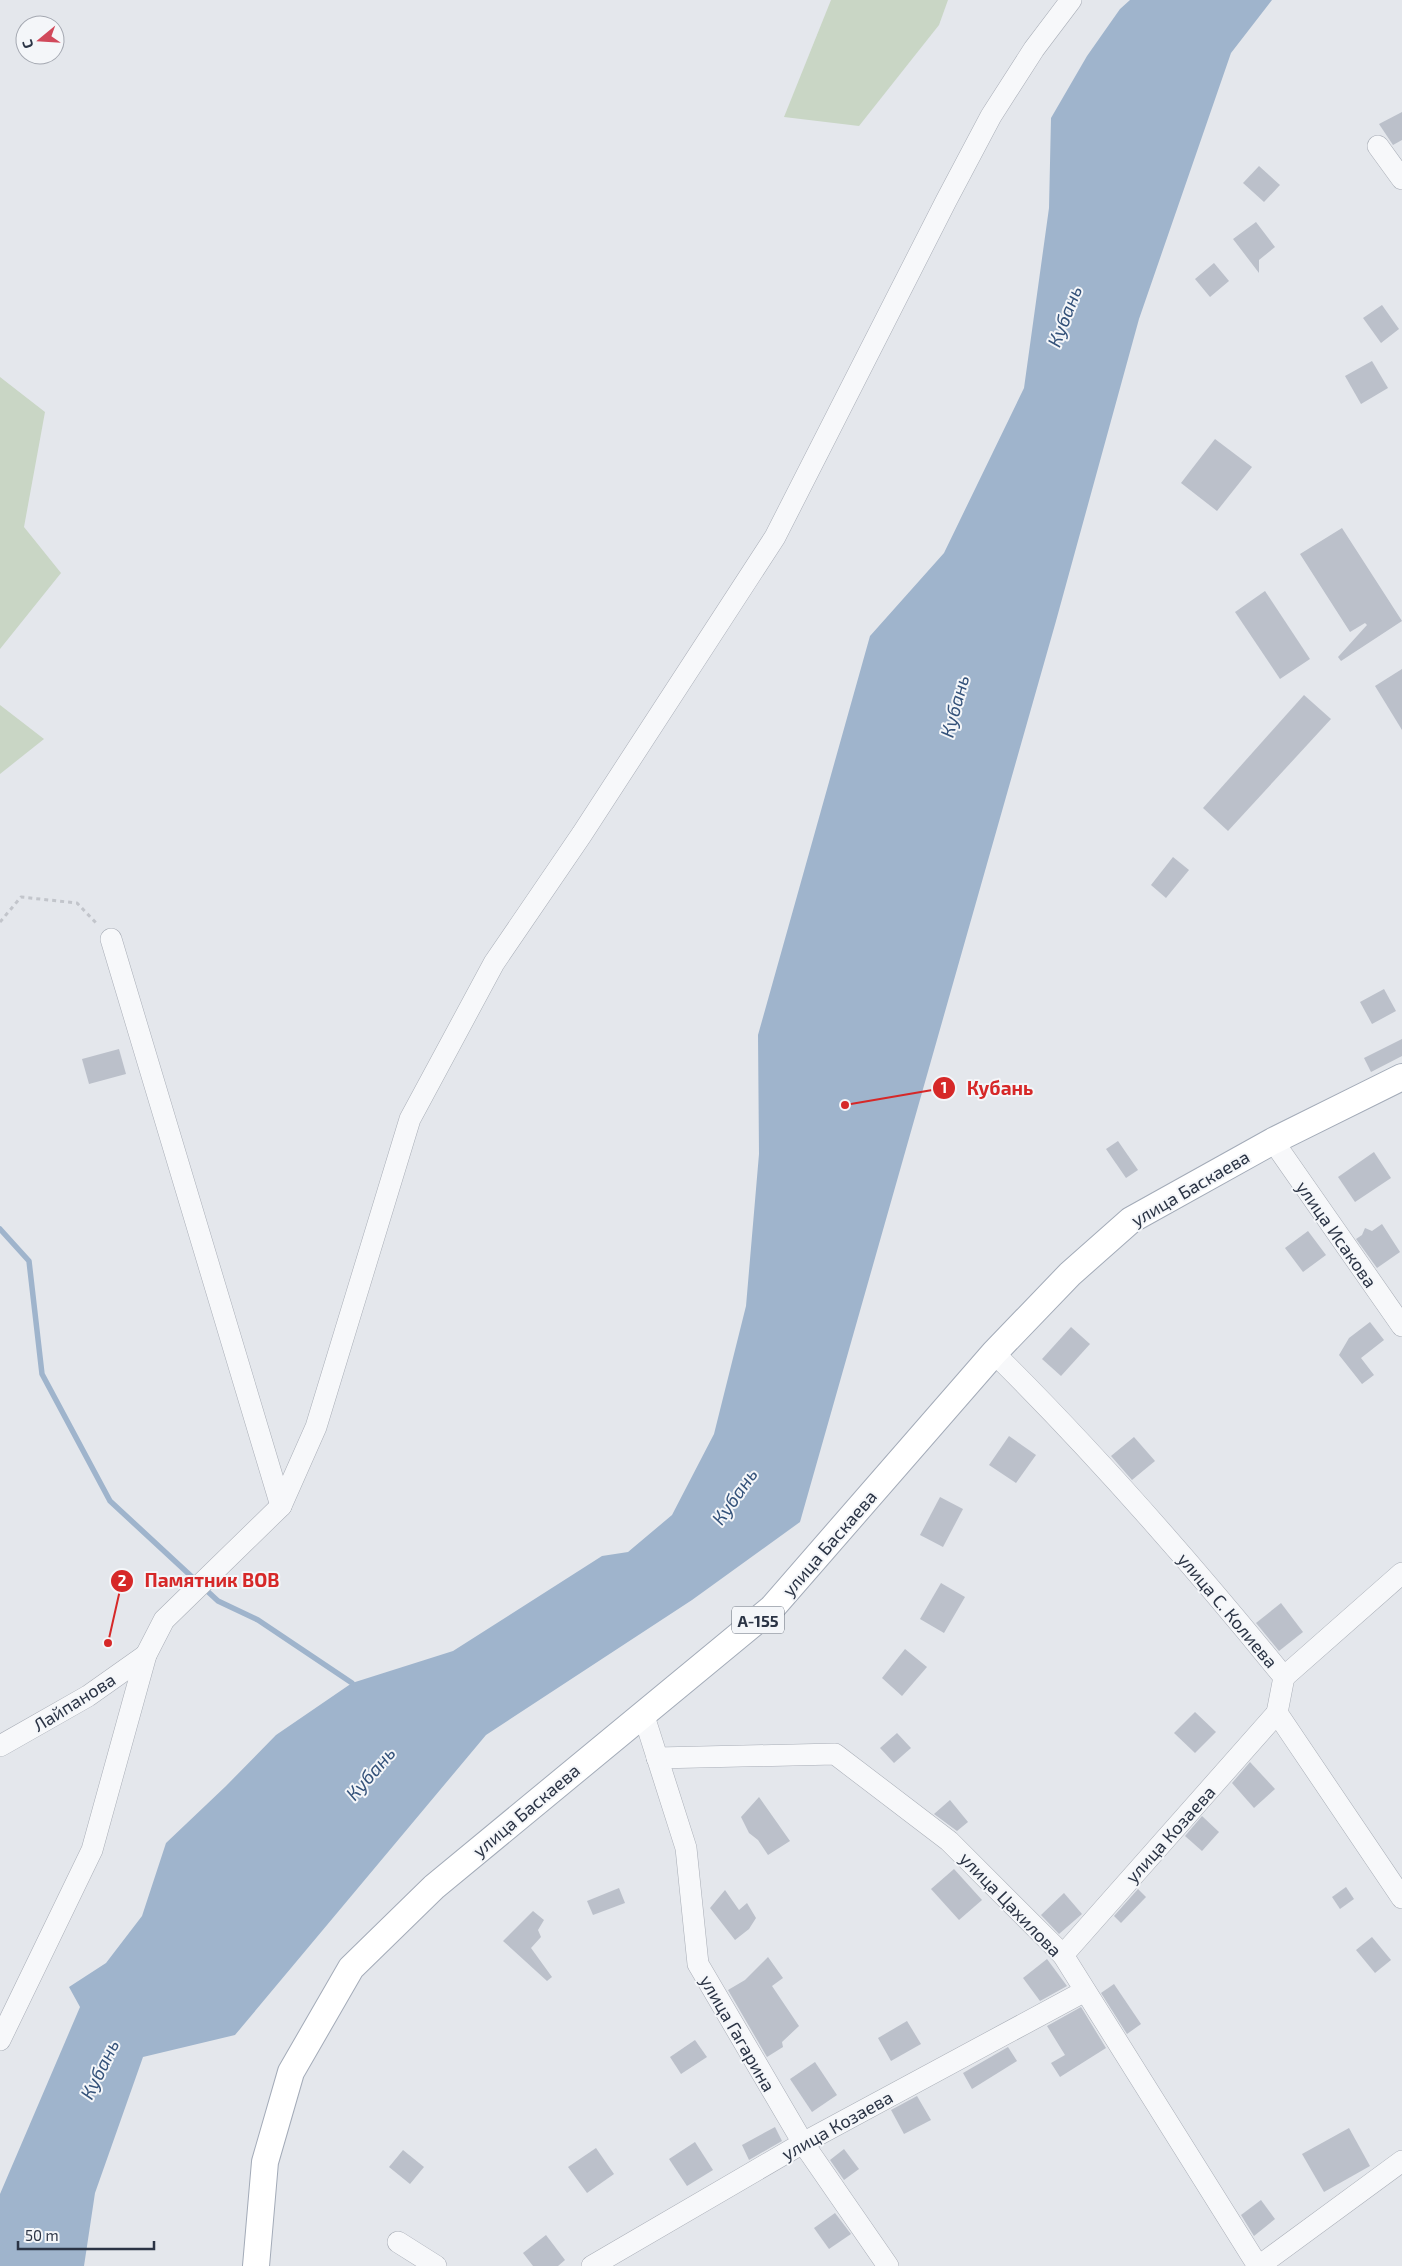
<svg xmlns="http://www.w3.org/2000/svg" width="1402" height="2266" viewBox="0 0 1402 2266" font-family="'Exo 2',sans-serif">
<style>
.green{fill:#c9d6c5}
.water{fill:#9fb4cc}
.lines{fill:none;stroke-linecap:round;stroke-linejoin:round}
.stream{stroke:#9fb4cc;stroke-width:5.5}
.building{fill:#bbc0ca}
.minor-casing{stroke:#a9aeb7;stroke-width:22}
.major-casing{stroke:#a3abb8;stroke-width:28}
.path{stroke:#c2c5cb;stroke-width:3;stroke-dasharray:4 4;stroke-linecap:butt}
.minor{stroke:#f7f8fa;stroke-width:21}
.major{stroke:#fff;stroke-width:26}
.labels{text-anchor:middle;dominant-baseline:central;stroke-width:4;stroke-linejoin:round;paint-order:stroke}
.shield{fill:#f4f6f9;stroke:#676e7b;stroke-width:1}
.shield-label{font-size:16px;font-weight:bold;fill:#2b3445}
.street-label{font-size:18px;fill:#2b3445;stroke:#f4f6f9}
.water-label{font-size:19px;font-style:italic;fill:#34527a;stroke:#f4f6f9}
.leader{fill:none;stroke:#d62828;stroke-width:2}
.callout-dot{fill:#d62828;stroke:#f4f6f9;stroke-width:2}
.mark-label{font-size:15px;text-anchor:middle;font-weight:bold;fill:#fff}
.callout-label{font-size:19px;text-anchor:middle;font-weight:bold;fill:#d62828;stroke:#f4f6f9;stroke-width:4;stroke-linejoin:round;paint-order:stroke}
</style>
<rect width="100%" height="100%" fill="#e4e7ec"/>
<g class="green">
<path d="M831,0H948L939,25L859,126L784,117Z"/>
<path d="M0,377L45,412L24,527L61,573L0,649Z"/>
<path d="M0,705L44,739L0,774Z"/>
</g>
<path class="water" d="M1130,0H1272L1231,53L1139,319L1056,621L800,1522L692,1600L486,1735L235,2035L143,2057L95,2193L84,2266H0V2194L80,2007L69,1987L106,1963L142,1916L166,1843L226,1786L276,1735L352,1683L453,1651L602,1556L628,1552L672,1515L714,1434L746,1306L759,1154L758,1035L870,636L944,553L1024,388L1049,208L1051,118L1087,56L1120,9Z"/>
<g class="lines">
<path class="stream" d="M0,1229L29,1261L42,1374L110,1501L218,1601L258,1620L352,1683L355,1689"/>
</g>
<g class="building">
<path d="M1402,112V140L1393,145L1379,124Z"/>
<path d="M1259,166L1280,185L1264,202L1243,183Z"/>
<path d="M1256,222L1275,247L1259,260V273L1233,239Z"/>
<path d="M1214,263L1229,281L1210,297L1195,279Z"/>
<path d="M1382,305L1399,329L1381,343L1363,318Z"/>
<path d="M1372,361L1388,388L1361,404L1345,376Z"/>
<path d="M1215,439L1252,467L1217,511L1181,483Z"/>
<path d="M1342,528L1402,621L1341,661L1338,657L1367,625L1365,623L1350,632L1300,554Z"/>
<path d="M1265,591L1310,659L1280,679L1235,612Z"/>
<path d="M1402,669V730L1375,686Z"/>
<path d="M1304,695L1331,719L1228,831L1203,808Z"/>
<path d="M1173,857L1189,870L1166,898L1151,885Z"/>
<path d="M1384,989L1396,1011L1372,1024L1360,1002Z"/>
<path d="M1402,1039V1056L1371,1072L1364,1058Z"/>
<path d="M119,1049L126,1074L89,1084L82,1059Z"/>
<path d="M1118,1141L1138,1170L1126,1178L1106,1149Z"/>
<path d="M1374,1152L1391,1178L1355,1202L1338,1177Z"/>
<path d="M1382,1224L1400,1252L1377,1268L1356,1239L1362,1235L1365,1228L1372,1231Z"/>
<path d="M1308,1231L1326,1255L1303,1272L1285,1248Z"/>
<path d="M1370,1322L1384,1340L1361,1358L1374,1375L1362,1384L1339,1355L1349,1338Z"/>
<path d="M1071,1327L1090,1344L1061,1376L1042,1359Z"/>
<path d="M1009,1436L1036,1455L1016,1483L989,1465Z"/>
<path d="M1134,1437L1155,1461L1132,1480L1111,1456Z"/>
<path d="M940,1497L963,1509L943,1547L920,1535Z"/>
<path d="M941,1583L965,1597L944,1633L920,1619Z"/>
<path d="M1281,1603L1303,1632L1279,1651L1256,1623Z"/>
<path d="M905,1649L927,1667L902,1696L882,1678Z"/>
<path d="M1195,1712L1216,1732L1195,1753L1174,1733Z"/>
<path d="M897,1733L911,1748L894,1763L880,1748Z"/>
<path d="M1250,1762L1275,1789L1254,1808L1232,1783Z"/>
<path d="M759,1797L790,1841L768,1855L758,1840L749,1833L741,1817Z"/>
<path d="M950,1800L968,1822L957,1831L934,1814Z"/>
<path d="M1202,1816L1219,1832L1202,1851L1185,1836Z"/>
<path d="M954,1869L982,1900L959,1920L931,1889Z"/>
<path d="M1346,1887L1354,1899L1340,1909L1332,1897Z"/>
<path d="M619,1888L625,1903L593,1915L587,1901Z"/>
<path d="M1138,1889L1146,1897L1121,1923L1114,1916Z"/>
<path d="M725,1890L739,1910L747,1903L756,1918L749,1929L735,1940L710,1908Z"/>
<path d="M1064,1893L1082,1914L1059,1934L1041,1915Z"/>
<path d="M533,1911L544,1920L538,1930L541,1937L531,1948L552,1977L547,1981L503,1941Z"/>
<path d="M1372,1937L1391,1960L1375,1973L1356,1950Z"/>
<path d="M768,1957L783,1978L772,1986L799,2026L782,2042L783,2047L767,2057L728,1990L745,1980Z"/>
<path d="M1047,1959L1067,1986L1040,2001L1023,1978Z"/>
<path d="M1114,1984L1141,2024L1127,2034L1101,1993Z"/>
<path d="M1081,2007L1106,2048L1060,2077L1051,2063L1065,2055L1047,2026Z"/>
<path d="M907,2021L921,2044L891,2061L878,2038Z"/>
<path d="M695,2040L707,2057L681,2074L670,2057Z"/>
<path d="M1008,2047L1017,2061L972,2089L963,2073Z"/>
<path d="M815,2062L837,2095L812,2112L790,2079Z"/>
<path d="M917,2096L931,2120L904,2134L891,2110Z"/>
<path d="M775,2127L782,2141L749,2160L742,2145Z"/>
<path d="M1349,2128L1370,2166L1324,2192L1302,2154Z"/>
<path d="M695,2142L713,2170L687,2186L669,2159Z"/>
<path d="M596,2148L614,2174L587,2193L568,2167Z"/>
<path d="M844,2149L859,2169L844,2180L830,2160Z"/>
<path d="M403,2150L424,2167L410,2184L389,2167Z"/>
<path d="M1261,2200L1275,2219L1254,2236L1241,2215Z"/>
<path d="M835,2213L851,2234L829,2249L814,2228Z"/>
<path d="M546,2235L565,2260L558,2266H533L523,2253Z"/>
</g>
<g class="lines">
<g class="minor-casing">
<g id="minor">
<path d="M1378,146L1402,179"/>
<path d="M111,939L281,1506"/>
<path d="M1273,1141L1402,1326"/>
<path d="M994,1353C1096,1454 1193,1565 1284,1677L1277,1713L1402,1898"/>
<path d="M1284,1677L1402,1573"/>
<path d="M643,1713L686,1848L698,1964L803,2143L888,2266"/>
<path d="M0,1746L88,1696L146,1655"/>
<path d="M657,1758L835,1754L949,1841L1063,1955L1258,2266"/>
<path d="M1063,1955L1277,1713"/>
<path d="M0,2040L92,1850L146,1655L164,1620L281,1506L316,1427L410,1119L494,963L582,834L775,537L946,201L991,116L1034,49L1071,0"/>
<path d="M398,2242L436,2266"/>
<path d="M592,2266L803,2143L1085,1991"/>
<path d="M1259,2266L1402,2161"/>
</g>
</g>
<g class="major-casing">
<path id="major" d="M256,2266L265,2162L291,2072L351,1968L434,1887L772,1608L994,1353L1070,1274L1131,1220L1273,1141L1402,1077"/>
</g>
<path class="path" d="M0,922L21,897L77,903L98,925"/>
<use href="#minor" class="minor"/>
<use href="#major" class="major"/>
</g>
<g class="labels">
<rect class="shield" x="732" y="1606.5" width="52" height="27" rx="4"/>
<g class="shield-label">
<text x="758" y="1620">А-155</text>
</g>
<g class="street-label">
<text transform="translate(1190 1188) rotate(-30)">улица Баскаева</text>
<text transform="translate(1337 1234) rotate(55)">улица Исакова</text>
<text transform="translate(829 1543) rotate(-49)">улица Баскаева</text>
<text transform="translate(1228 1610) rotate(50)">улица С. Колиева</text>
<text transform="translate(74 1702) rotate(-32)">Лайпанова</text>
<text transform="translate(526 1810) rotate(-40)">улица Баскаева</text>
<text transform="translate(1170 1834) rotate(-48)">улица Козаева</text>
<text transform="translate(1011 1904) rotate(46)">улица Цахилова</text>
<text transform="translate(738 2033) rotate(60)">улица Гагарина</text>
<text transform="translate(837 2125) rotate(-29)">улица Козаева</text>
</g>
<g class="water-label">
<text transform="translate(1064 316) rotate(-69)">Кубань</text>
<text transform="translate(954 706) rotate(-75)">Кубань</text>
<text transform="translate(734 1496) rotate(-55)">Кубань</text>
<text transform="translate(370 1773) rotate(-49)">Кубань</text>
<text transform="translate(99 2069) rotate(-64)">Кубань</text>
</g>
</g>
<path class="leader" d="M845 1105L944 1088M108 1643L122 1581"/>
<g class="callout-dot">
<circle cx="845" cy="1105" r="5"/>
<circle cx="108" cy="1643" r="5"/>
<circle cx="944" cy="1088" r="12"/>
<circle cx="122" cy="1581" r="12"/>
</g>
<g class="mark-label">
<text x="944" y="1093">1</text>
<text x="122" y="1586">2</text>
</g>
<g class="callout-label">
<text x="1000" y="1095">Кубань</text>
<text x="212" y="1587">Памятник ВОВ</text>
</g>
<g transform="translate(40 40) rotate(252)"><circle r="24" fill="#f4f6f9" stroke="#a4a8b1"/>
<path d="M0-4L9 19L0 12L-9 19Z" fill="#d1495b"/>
<text y="-8" font-size="14" font-weight="bold" text-anchor="middle" fill="#2b3445">С</text>
</g>
<path d="M18 2241v8h136v-8" fill="none" stroke="#2b3445" stroke-width="2.5"/>
<text x="25" y="2241" font-size="15" fill="#2b3445" stroke="#f4f6f9" stroke-width="4" paint-order="stroke">50 m</text>
</svg>
